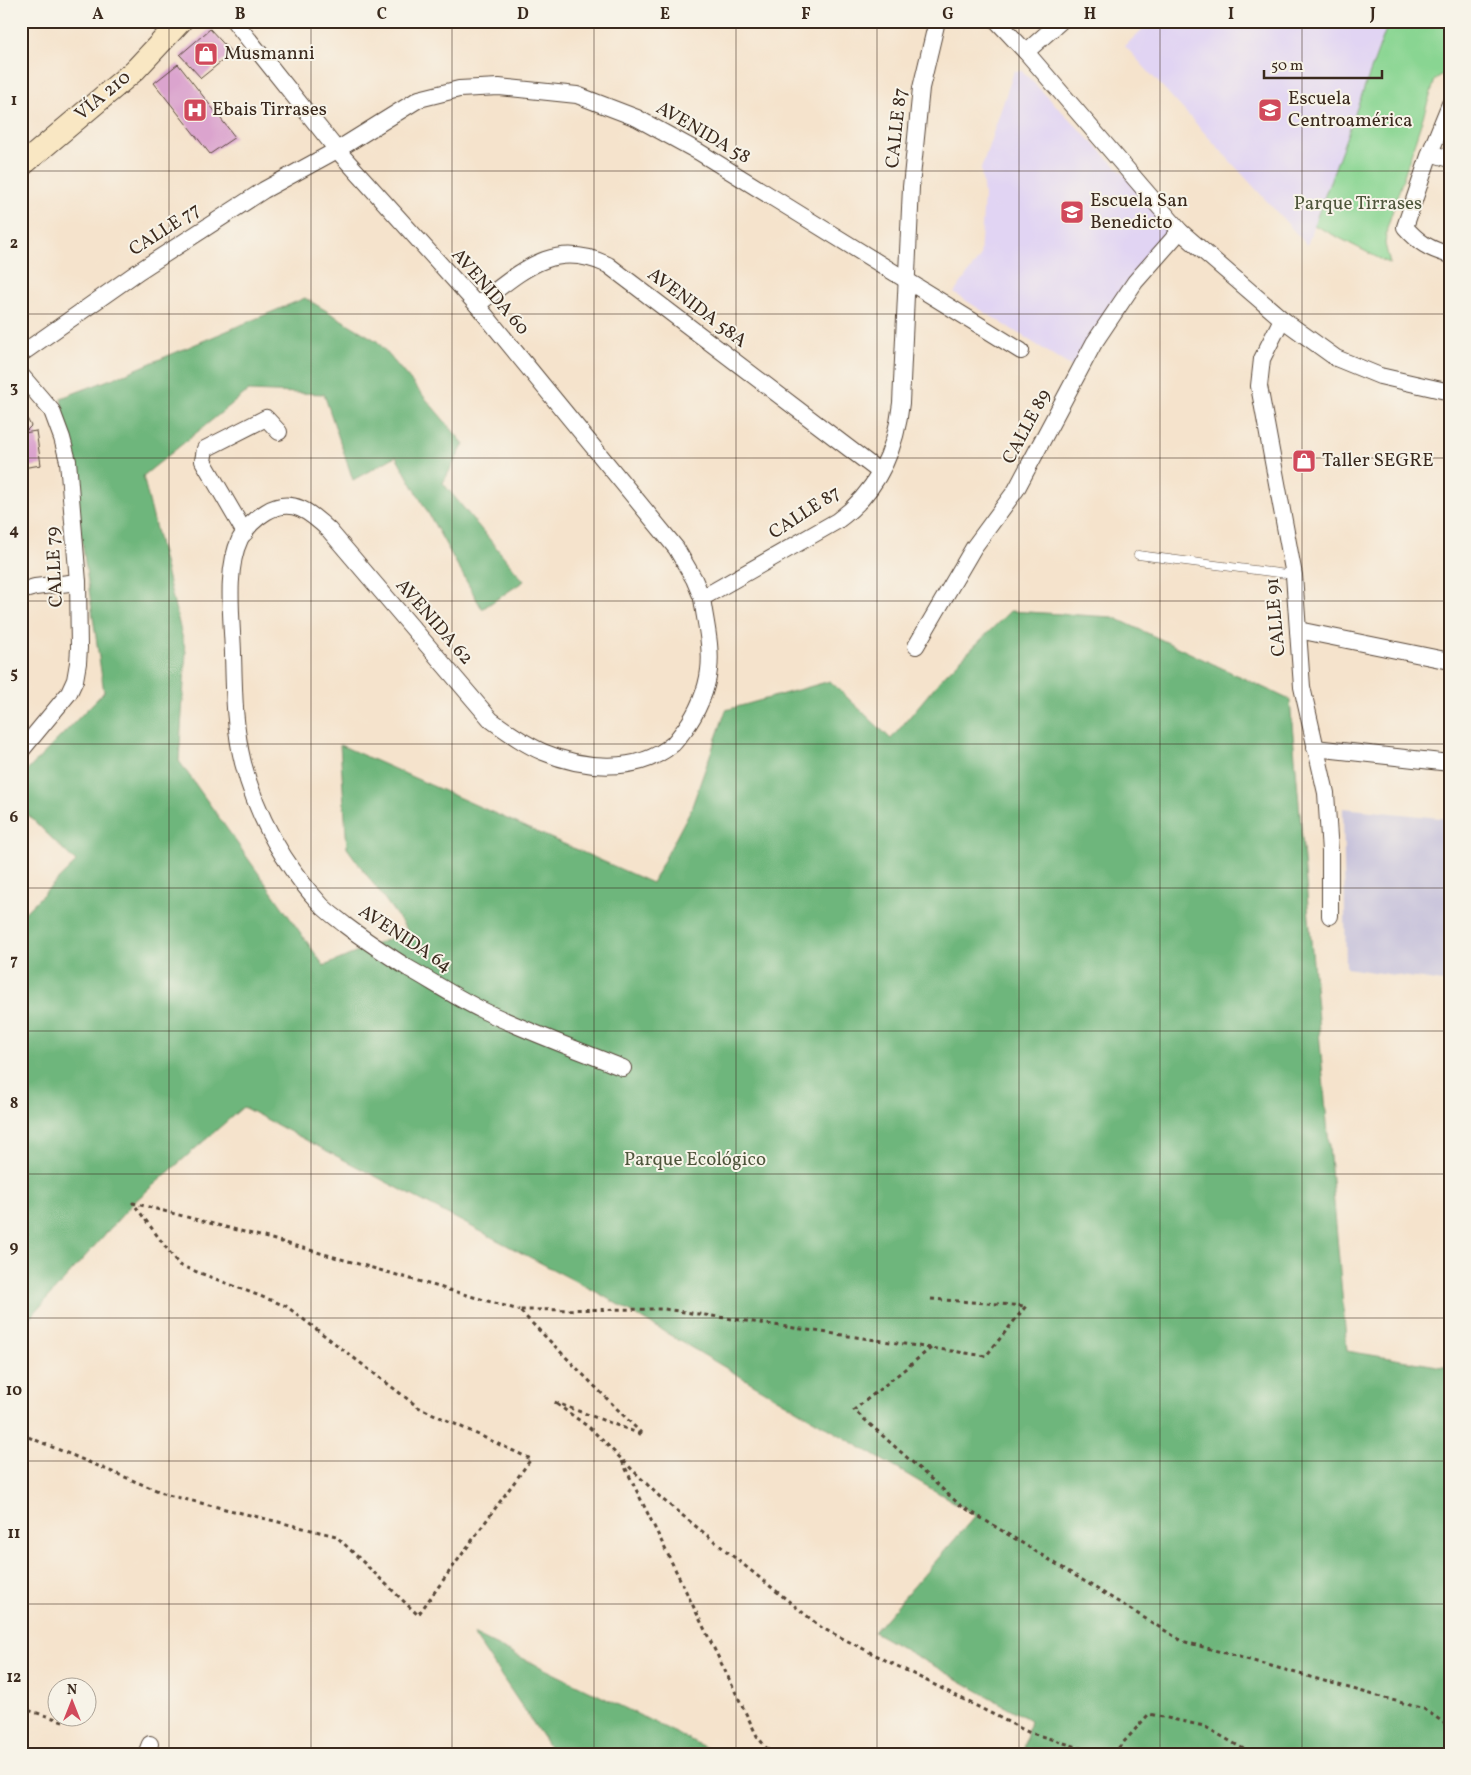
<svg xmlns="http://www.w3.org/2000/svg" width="1471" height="1775" viewBox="0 0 1471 1775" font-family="Vollkorn,serif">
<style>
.built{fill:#e1d4f3}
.industrial{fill:#c5c0da}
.green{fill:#89d592;stroke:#628058}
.forest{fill:#6eb67c;stroke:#54704d}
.building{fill:#dba4ce}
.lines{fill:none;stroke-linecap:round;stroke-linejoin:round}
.service-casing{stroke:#574638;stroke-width:9}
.minor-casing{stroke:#574638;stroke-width:18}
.secondary-casing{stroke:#574638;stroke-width:24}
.path{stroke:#574638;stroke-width:3;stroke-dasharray:4 4;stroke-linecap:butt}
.service{stroke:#fff;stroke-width:8}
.minor{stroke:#fff;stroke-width:16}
.secondary{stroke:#f9e7c3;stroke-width:22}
.grid{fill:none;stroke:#3b2a1e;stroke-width:1;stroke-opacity:0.55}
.labels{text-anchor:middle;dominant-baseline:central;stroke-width:4;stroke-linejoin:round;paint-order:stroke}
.poi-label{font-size:19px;fill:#3b2a1e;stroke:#f7f3e8;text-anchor:start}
.street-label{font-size:19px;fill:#3b2a1e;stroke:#f7f3e8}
.park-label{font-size:19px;fill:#4e553b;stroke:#f7f3e8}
.neatline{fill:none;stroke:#3b2a1e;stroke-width:2}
.grid-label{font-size:16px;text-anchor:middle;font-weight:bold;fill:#3b2a1e}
</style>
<rect width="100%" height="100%" fill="#f7f3e8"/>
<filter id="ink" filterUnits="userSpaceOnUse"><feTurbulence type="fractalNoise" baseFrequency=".02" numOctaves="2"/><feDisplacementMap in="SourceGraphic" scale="10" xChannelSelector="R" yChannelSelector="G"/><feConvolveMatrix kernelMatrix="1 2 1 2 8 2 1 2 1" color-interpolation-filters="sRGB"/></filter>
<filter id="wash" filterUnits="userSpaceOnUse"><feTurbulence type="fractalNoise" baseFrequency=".0096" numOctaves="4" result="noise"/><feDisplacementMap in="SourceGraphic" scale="20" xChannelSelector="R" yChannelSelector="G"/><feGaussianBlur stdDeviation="1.12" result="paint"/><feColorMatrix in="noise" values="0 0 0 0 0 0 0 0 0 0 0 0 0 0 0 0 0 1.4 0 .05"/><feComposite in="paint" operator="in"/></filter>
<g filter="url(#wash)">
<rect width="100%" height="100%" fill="#f5e3cc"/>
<g class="built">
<path d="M1151,21H1389L1307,245L1125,46Z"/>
<path d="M1014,71H1022L1176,227L1080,372L954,293L980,257L984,196L981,169Z"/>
</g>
<path class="industrial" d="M1343,808L1450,819V983L1346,968Z"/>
<path class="green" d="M1389,21H1437L1450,29V71H1446L1435,80L1387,228L1385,244L1390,264L1314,225Z"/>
<g class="forest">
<path d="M305,298L377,341L464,444L443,483L524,581L482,609L396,456L353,480L324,394L248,391L143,476L186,652L179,761L324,966L408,931L347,848L340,745L652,883L691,809L726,710L830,681L891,739L942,678L1010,611L1113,617L1290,700L1347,1351L1450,1368V1754H1023L1030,1720L874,1632L976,1515L600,1294L243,1107L133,1203L21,1328V916L76,862L21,808V777L104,692L61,398L127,373Z"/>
<path d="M473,1634L719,1754H554Z"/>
</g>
<g id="blocks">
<g class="building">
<path d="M210,29L232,53L201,78L180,55Z"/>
<path d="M178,64L235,137L210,154L154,83Z"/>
<path d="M21,407L31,426L24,433L36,431L41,465L22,468Z"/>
</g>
</g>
</g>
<g filter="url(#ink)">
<use href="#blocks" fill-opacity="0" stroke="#574638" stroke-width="1"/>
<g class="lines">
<g class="service-casing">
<path id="service" d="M1138,555L1294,575"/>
</g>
<g class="minor-casing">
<g id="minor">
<path d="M234,21L337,150L477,305L676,548L694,579L702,598"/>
<path d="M997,21L1026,52L1180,231L1282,319L1336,358L1380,376L1450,392"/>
<path d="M1026,52L1061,21"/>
<path d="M1450,104L1430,153L1405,227C1419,243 1429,249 1450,255"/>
<path d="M1430,153L1450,159"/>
<path d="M477,305C520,273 552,238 608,265L880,472"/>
<path d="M1282,319L1262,359L1259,386L1294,575L1302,687L1326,793L1330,852V916"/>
<path d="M21,354L139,271L264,190L337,150L419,99L459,89L499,87L577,95L637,118L699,152L1021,351"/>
<path d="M21,375L52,411L62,438L68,461L78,582L79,648L78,663L75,680L69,693L21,751"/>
<path d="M245,533L203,461L205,449L266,418L279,432"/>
<path d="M21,591L35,587L78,582"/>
<path d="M1298,630L1450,661"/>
<path d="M916,646L974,547L1016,490L1094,343L1135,282L1180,231"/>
<path d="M1315,748L1450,763"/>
<path d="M623,1068C576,1049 528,1032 482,1010C457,998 433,982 408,968C386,954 366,941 345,925C338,919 329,913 322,906C284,865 257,817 243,763C234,727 234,689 233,653C232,619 225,570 240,539C246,528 256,518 266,512C292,496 311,513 329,530L491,720C508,732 524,744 543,752C583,769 638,774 673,744C677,740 681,734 685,729C697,713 707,690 709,670C712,646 705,621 702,598L837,521C877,492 896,451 901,403L911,187L921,88L937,21"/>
<path d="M146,1754L150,1744"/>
</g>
</g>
<g class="secondary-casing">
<path id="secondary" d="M21,166L135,70L181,21"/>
</g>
<g class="path">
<path d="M931,1299L1026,1306L986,1356L664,1309L519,1310L643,1435L554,1402L590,1428L662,1499L822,1628L1028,1732L1100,1754"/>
<path d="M931,1348L854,1410L960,1505L1182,1641L1424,1709L1450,1727"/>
<path d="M21,1434L168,1495L336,1536L418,1615L531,1459L418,1407L286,1306L179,1265L133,1203L275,1240L519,1310"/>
<path d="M622,1461L757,1736L771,1754"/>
<path d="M21,1708L66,1722"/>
<path d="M1113,1754L1149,1714L1204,1726L1252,1754"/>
</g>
<use href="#service" class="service"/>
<use href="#minor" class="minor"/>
<use href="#secondary" class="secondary"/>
</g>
</g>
<path class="grid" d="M169,21V1754M311,21V1754M452,21V1754M594,21V1754M736,21V1754M877,21V1754M1019,21V1754M1160,21V1754M1302,21V1754M21,171H1450M21,314H1450M21,458H1450M21,601H1450M21,744H1450M21,888H1450M21,1031H1450M21,1174H1450M21,1318H1450M21,1461H1450M21,1604H1450"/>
<defs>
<g id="shop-square" transform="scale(1.25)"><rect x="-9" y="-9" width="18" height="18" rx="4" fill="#d1495b" stroke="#f7f3e8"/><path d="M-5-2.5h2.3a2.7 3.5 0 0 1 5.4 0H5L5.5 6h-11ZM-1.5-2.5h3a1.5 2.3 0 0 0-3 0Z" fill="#fff"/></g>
<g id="hospital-square" transform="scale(1.25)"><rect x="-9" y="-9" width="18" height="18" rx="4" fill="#d1495b" stroke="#f7f3e8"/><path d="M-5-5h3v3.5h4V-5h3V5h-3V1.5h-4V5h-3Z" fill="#fff"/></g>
<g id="school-square" transform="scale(1.25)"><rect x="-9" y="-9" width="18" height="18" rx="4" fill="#d1495b" stroke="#f7f3e8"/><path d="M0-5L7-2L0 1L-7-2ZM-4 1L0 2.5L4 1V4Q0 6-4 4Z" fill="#fff"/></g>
</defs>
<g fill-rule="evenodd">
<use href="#shop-square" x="206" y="54"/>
<use href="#hospital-square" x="195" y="110"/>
<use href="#school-square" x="1270" y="110"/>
<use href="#school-square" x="1072" y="212"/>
<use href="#shop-square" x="1304" y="461"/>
</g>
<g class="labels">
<g class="poi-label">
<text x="224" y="54">Musmanni</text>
<text x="1288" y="99">Escuela<tspan x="1288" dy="22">Centroamérica</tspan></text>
<text x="212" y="110">Ebais Tirrases</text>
<text x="1090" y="201">Escuela San<tspan x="1090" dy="22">Benedicto</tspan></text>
<text x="1322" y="461">Taller SEGRE</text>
</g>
<g class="street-label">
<text transform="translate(103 96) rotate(-40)">VÍA 210</text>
<text transform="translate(897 128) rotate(-84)">CALLE 87</text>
<text transform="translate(703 133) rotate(30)">AVENIDA 58</text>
<text transform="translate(165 230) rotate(-33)">CALLE 77</text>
<text transform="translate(490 292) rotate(49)">AVENIDA 60</text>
<text transform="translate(697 308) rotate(37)">AVENIDA 58A</text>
<text transform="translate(1027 427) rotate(-62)">CALLE 89</text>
<text transform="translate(805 513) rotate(-33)">CALLE 87</text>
<text transform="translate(55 567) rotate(-93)">CALLE 79</text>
<text transform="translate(1276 617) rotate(-95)">CALLE 91</text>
<text transform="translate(434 622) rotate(49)">AVENIDA 62</text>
<text transform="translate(405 939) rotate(33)">AVENIDA 64</text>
</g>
<g class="park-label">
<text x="1358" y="204">Parque Tirrases</text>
<text x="695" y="1160">Parque Ecológico</text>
</g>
</g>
<rect width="1471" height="1775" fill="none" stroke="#f7f3e8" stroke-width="55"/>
<g transform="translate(72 1702)"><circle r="24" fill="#f7f3e8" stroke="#aca397"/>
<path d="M0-4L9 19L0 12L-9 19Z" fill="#d1495b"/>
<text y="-8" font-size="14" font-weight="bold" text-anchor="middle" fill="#3b2a1e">N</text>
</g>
<path d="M1264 70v8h118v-8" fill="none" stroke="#3b2a1e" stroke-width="2.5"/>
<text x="1271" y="70" font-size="15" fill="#3b2a1e" stroke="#f7f3e8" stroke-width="4" paint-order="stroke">50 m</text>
<rect x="28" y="28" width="1416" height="1720" class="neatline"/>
<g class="grid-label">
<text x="98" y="19">A</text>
<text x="240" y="19">B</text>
<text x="382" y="19">C</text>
<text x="523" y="19">D</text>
<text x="665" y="19">E</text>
<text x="806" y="19">F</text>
<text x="948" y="19">G</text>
<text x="1090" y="19">H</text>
<text x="1231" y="19">I</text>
<text x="1373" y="19">J</text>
<text x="14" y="105">1</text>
<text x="14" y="248">2</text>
<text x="14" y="392">3</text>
<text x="14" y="535">4</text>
<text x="14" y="678">5</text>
<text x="14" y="822">6</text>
<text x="14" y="965">7</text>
<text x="14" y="1108">8</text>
<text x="14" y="1252">9</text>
<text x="14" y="1395">10</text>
<text x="14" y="1538">11</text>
<text x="14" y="1682">12</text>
</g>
</svg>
